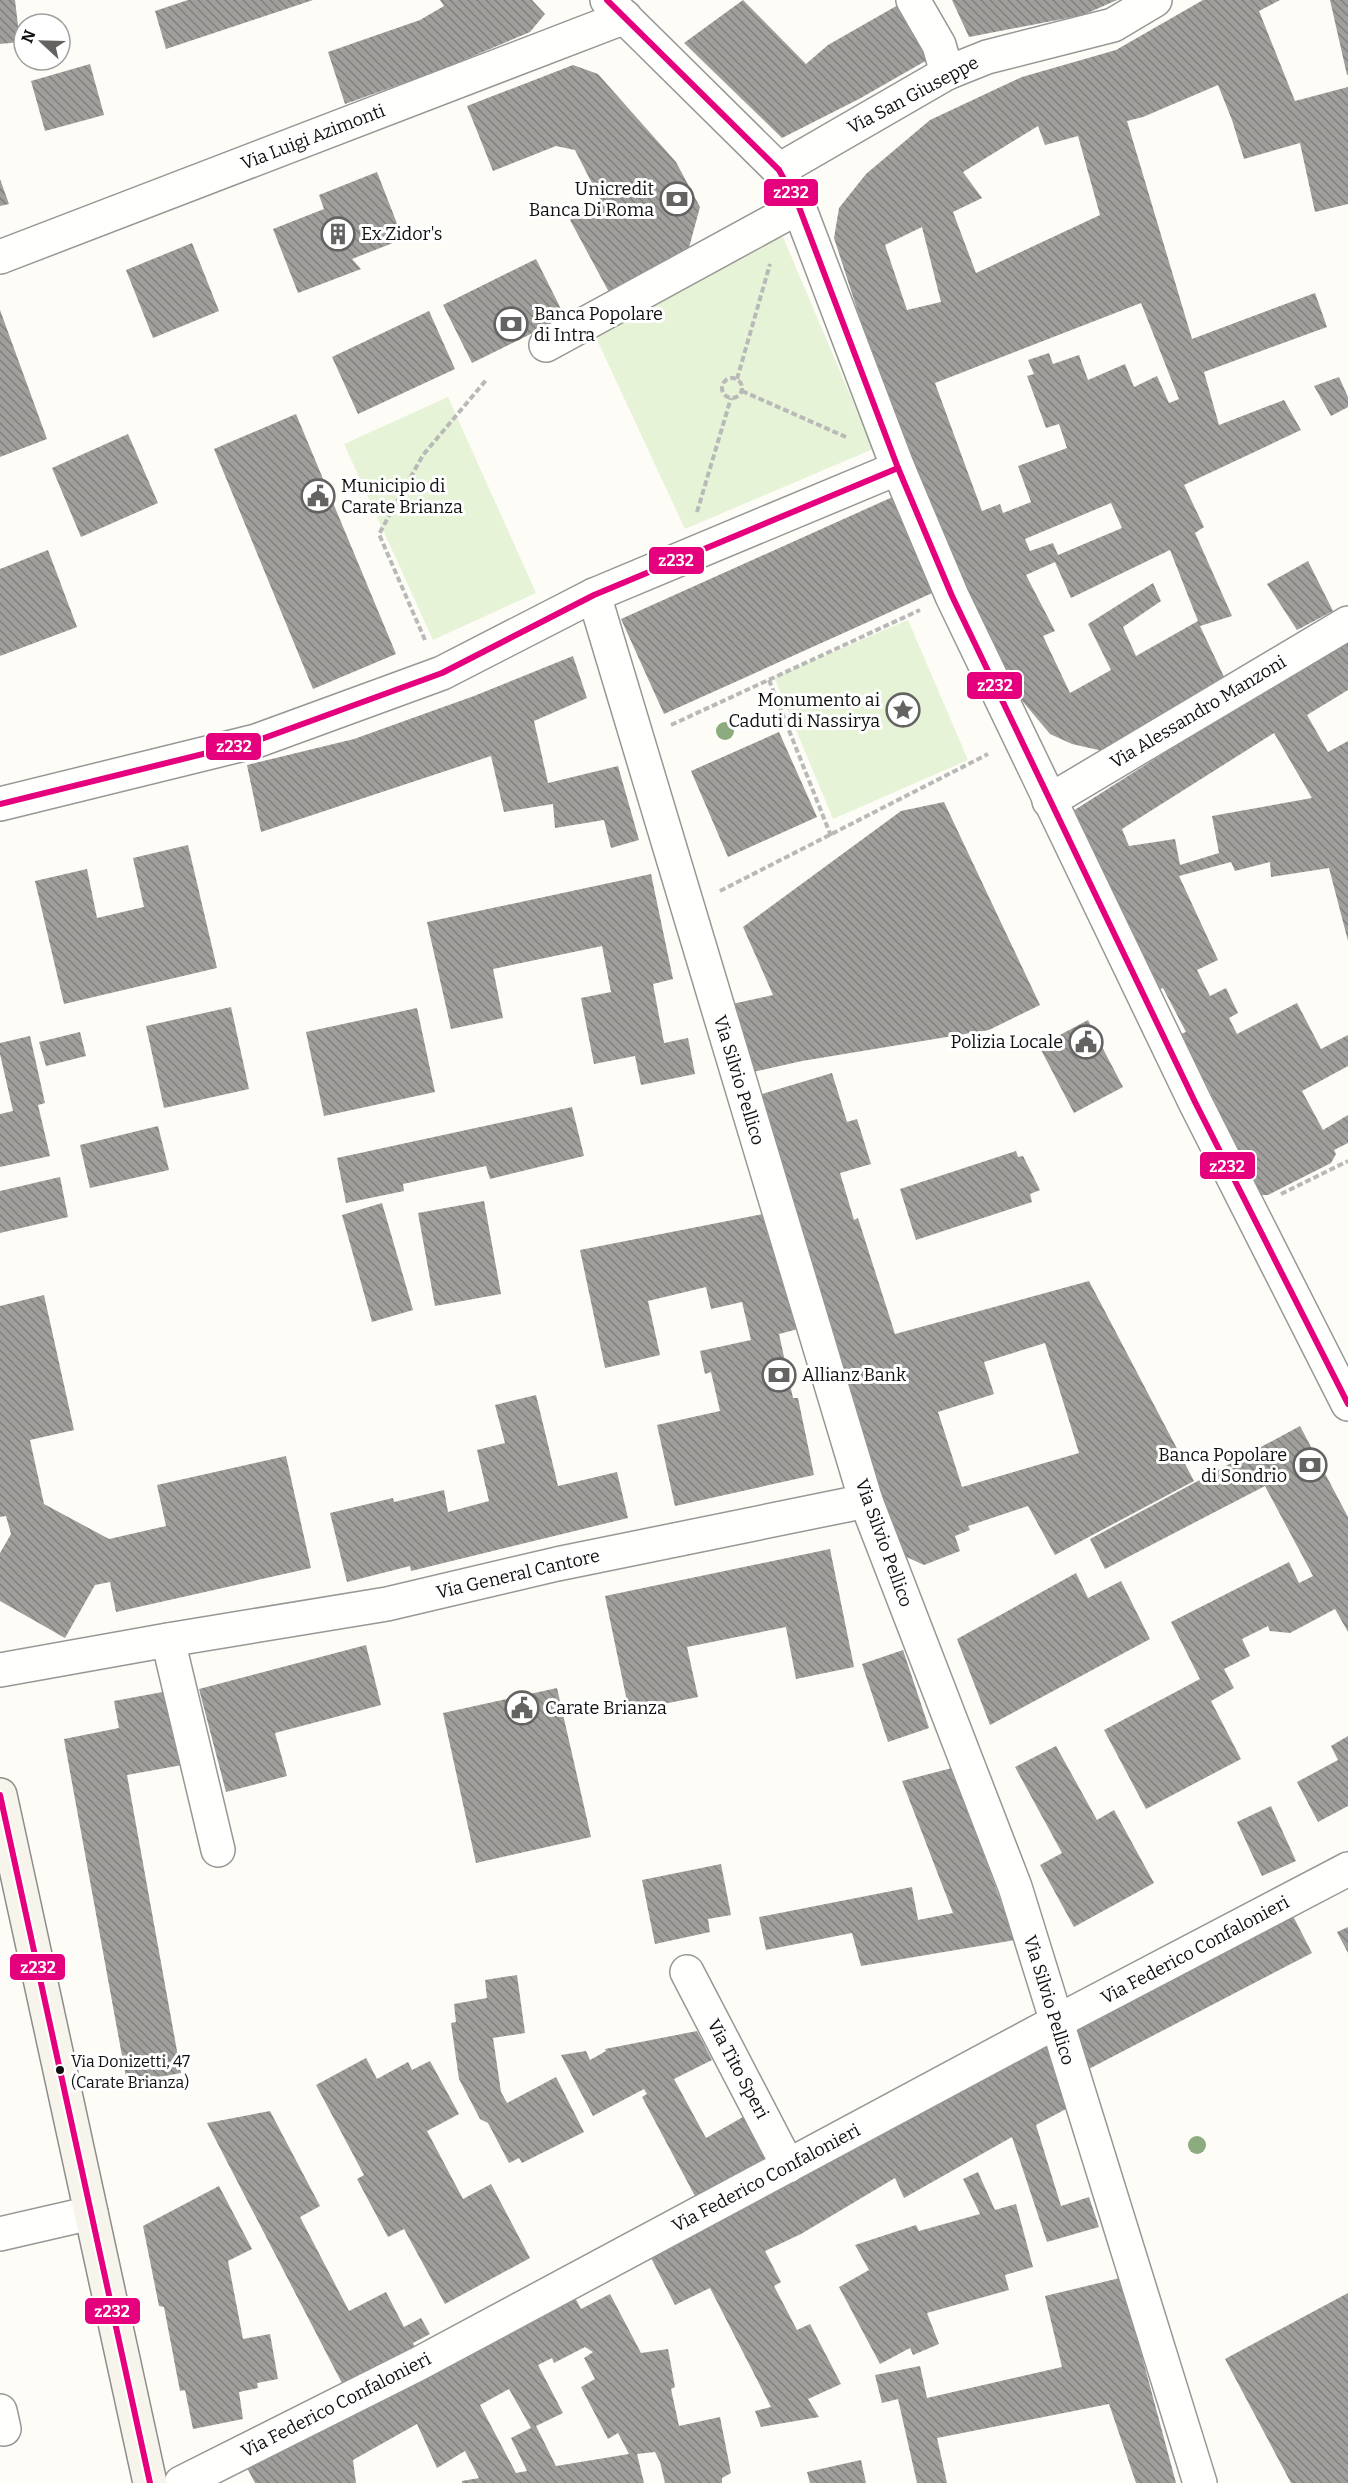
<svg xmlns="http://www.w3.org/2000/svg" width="1348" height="2483" viewBox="0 0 1348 2483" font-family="Bitter,serif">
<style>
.park{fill:#e7f3d7}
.building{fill:url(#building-back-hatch);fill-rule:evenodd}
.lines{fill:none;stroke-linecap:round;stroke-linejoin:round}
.street-casing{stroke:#979795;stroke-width:36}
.secondary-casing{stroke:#8e8d8b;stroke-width:36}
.path{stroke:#b9b9b8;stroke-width:4;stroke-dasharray:6 3;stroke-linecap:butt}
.street{stroke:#fffffe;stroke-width:33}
.secondary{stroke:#f6f4eb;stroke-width:33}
.bus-1-casing{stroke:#fff;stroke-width:10}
.bus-1{stroke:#e5007d;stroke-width:6}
.tree{fill:#8cac80}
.bus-dot{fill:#111;stroke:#fff;stroke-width:2}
.labels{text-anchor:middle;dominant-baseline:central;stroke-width:6;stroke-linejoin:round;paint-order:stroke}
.bus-label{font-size:16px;fill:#111;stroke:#fff;text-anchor:start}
.street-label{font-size:18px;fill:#111;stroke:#fff}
.poi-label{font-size:18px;fill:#111;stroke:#fff;text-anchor:start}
.line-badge{stroke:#fff;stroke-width:2}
.badge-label{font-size:16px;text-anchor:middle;font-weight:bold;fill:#fff}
</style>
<defs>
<pattern id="building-back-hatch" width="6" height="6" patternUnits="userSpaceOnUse" patternTransform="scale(1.5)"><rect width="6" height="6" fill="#a19f9c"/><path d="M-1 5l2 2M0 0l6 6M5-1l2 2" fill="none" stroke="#82807e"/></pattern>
</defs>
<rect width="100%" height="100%" fill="#fdfcf7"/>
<g class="park">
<path d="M780,230L873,449L685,529L591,327Z"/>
<path d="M448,397L536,593L433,640L344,444Z"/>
<path d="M908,620L968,760L833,819L774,677Z"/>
</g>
<g class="building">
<path d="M0,0H15L20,42L0,44Z"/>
<path d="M188,0H313L166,49L155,11Z"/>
<path d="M440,0H532L545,14L530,32L438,71L345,104L328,52L420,20L444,6Z"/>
<path d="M743,0L806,64L828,45L898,5L929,59L859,99L782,138L684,43Z"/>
<path d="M952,0H1117L1083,15L969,37Z"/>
<path d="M1203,0H1280L1259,11L1295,101L1348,87V204L1315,212L1300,143L1244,159L1232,120L1218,85L1143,117L1127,121L1192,339L1315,293L1327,327L1204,372L1219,425L1284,400L1301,430L1184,485L1204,527L1195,533L1232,616L1200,626L1225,679L1116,754L1072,744L1050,734L1013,690L968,598L900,442L834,238L839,208L866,174L930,120L1022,77L1116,50ZM1038,126L1045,145L1078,136L1100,215L976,273L953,212L982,198L963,172ZM922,227L941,302L907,310L885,245ZM1141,303L1179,399L1169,403L1157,376L1134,387L1125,364L1088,380L1079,355L1053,364L1049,353L1028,360L1034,374L1027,376L1046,428L1059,424L1067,448L1018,466L1031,502L1003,513L1000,504L982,511L935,383ZM1111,503L1122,528L1058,555L1053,543L1030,551L1025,539ZM1170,550L1198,621L1136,656L1123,627L1161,601L1153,583L1088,624L1111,670L1070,693L1043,636L1055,631L1026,575L1055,562L1071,598Z"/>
<path d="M1330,0H1348V75H1347Z"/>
<path d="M90,64L104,115L45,131L31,81Z"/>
<path d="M573,65L598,74L676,162L700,207L687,255L611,296L570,220L601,201L575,150L556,146L493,171L467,106Z"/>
<path d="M377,172L403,239L352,259L361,269L298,293L273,229L324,209L319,195Z"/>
<path d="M0,179L9,204L0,206Z"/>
<path d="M192,243L219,311L153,338L126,270Z"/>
<path d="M536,259L565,317L472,363L443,305Z"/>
<path d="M0,310L47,439L0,457Z"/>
<path d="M429,311L455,369L358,414L332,357Z"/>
<path d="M1339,377L1348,397V407L1331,416L1314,386Z"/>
<path d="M296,414L396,654L313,689L214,449Z"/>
<path d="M128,434L158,503L81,537L52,468Z"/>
<path d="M897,495L939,590L664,714L621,619Z"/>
<path d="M48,550L77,627L0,656V569Z"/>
<path d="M1308,561L1333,611L1297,630L1267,584Z"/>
<path d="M1348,639V690L1307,715L1328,752L1348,741V941L1329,868L1271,877L1270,862L1235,871L1231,862L1179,876L1218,960L1197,970L1210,996L1226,988L1238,1013L1229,1018L1237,1034L1297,1003L1321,1049L1348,1035V1066L1302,1091L1323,1130L1348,1115V1143L1334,1150L1336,1154L1331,1163L1268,1195H1258L1212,1109L1216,1104L1181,1034L1186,1032L1163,988L1158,990L1073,811L1285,676ZM1274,733L1312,798L1212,816L1219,853L1180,865L1175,839L1129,846L1122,829Z"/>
<path d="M573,656L587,698L534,721L548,783L618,766L639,840L611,848L604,820L555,828L553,804L504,812L491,756L261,832L247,765L354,739L474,696Z"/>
<path d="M779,732L817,817L728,857L691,771Z"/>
<path d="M944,802L1040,1005L989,1030L802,1061L753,1072L732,1004L773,995L743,927L901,811Z"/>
<path d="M188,845L217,968L64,1004L35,881L87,869L97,918L144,907L133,858Z"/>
<path d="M651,874L673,979L653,984L664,1043L688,1038L695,1074L641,1085L635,1056L594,1064L581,998L611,992L602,946L493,969L503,1018L451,1029L427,922Z"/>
<path d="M231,1007L249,1089L164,1108L146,1026Z"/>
<path d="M417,1008L435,1092L324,1116L306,1032Z"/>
<path d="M1088,1020L1123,1087L1074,1113L1039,1046Z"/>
<path d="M80,1032L86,1056L46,1066L39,1042Z"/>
<path d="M30,1036L45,1103L38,1105L50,1156L0,1167V1114L13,1111L0,1054V1043Z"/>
<path d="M832,1073L847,1122L857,1119L871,1164L840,1173L854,1220L858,1218L895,1334L1089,1281L1194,1481L1055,1555L1028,1506L968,1526L970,1530L955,1536L960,1551L924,1565L900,1554L759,1095ZM1045,1343L1079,1453L962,1487L938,1412L994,1394L984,1362Z"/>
<path d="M572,1107L584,1156L490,1179L486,1166L403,1184L404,1191L346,1203L337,1158Z"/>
<path d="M158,1126L169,1170L90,1188L80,1145Z"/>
<path d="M1016,1151L1018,1157L1023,1156L1040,1190L1030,1194L1032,1202L916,1240L900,1189Z"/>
<path d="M60,1177L68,1217L0,1233V1191Z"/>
<path d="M484,1201L501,1294L435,1306L418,1213Z"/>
<path d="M382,1203L413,1310L372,1322L342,1215Z"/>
<path d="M763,1214L768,1237L774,1236L798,1329L779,1334L793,1398H798L814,1475L675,1506L657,1425L720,1411L711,1372L705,1374L700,1351L751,1340L742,1302L711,1309L706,1287L648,1301L660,1355L605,1368L580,1250Z"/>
<path d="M44,1295L74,1430L30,1440L44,1504L109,1539L166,1526L157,1485L286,1456L311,1568L116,1612L110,1582L95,1585L65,1638L0,1601V1553L11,1534L6,1516L0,1517V1306Z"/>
<path d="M536,1395L558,1486L617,1472L628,1518L411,1571L410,1566L347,1582L330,1513L393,1498L394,1502L444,1490L448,1512L489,1501L477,1450L505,1443L495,1405Z"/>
<path d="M1300,1426L1348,1517V1632L1335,1609L1290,1633L1270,1631L1268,1626L1242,1639L1250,1656L1224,1669L1234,1688L1211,1701L1241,1759L1146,1809L1104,1730L1200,1679L1171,1622L1289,1562L1299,1583L1313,1576L1265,1486L1105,1569L1090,1539Z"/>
<path d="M830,1549L854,1667L796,1679L786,1627L687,1647L698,1697L629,1711L605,1596Z"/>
<path d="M1076,1573L1088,1598L1121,1581L1150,1639L990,1725L957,1639Z"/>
<path d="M366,1645L381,1705L275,1733L287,1776L226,1792L199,1689Z"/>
<path d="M903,1650L929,1728L888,1742L862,1664Z"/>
<path d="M557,1688L591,1837L476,1863L443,1713Z"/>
<path d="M168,1691L182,1765L127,1775L181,2073L127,2083L64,1739L119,1728L114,1701Z"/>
<path d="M1348,1736V1806L1318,1822L1297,1782L1338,1760L1331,1746Z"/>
<path d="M1056,1746L1097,1820L1114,1810L1154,1883L1074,1927L1040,1865L1062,1853L1015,1767Z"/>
<path d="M952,1768L1015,1940L861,1966L852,1933L766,1950L759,1917L912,1887L918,1920L953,1913L902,1781Z"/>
<path d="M1271,1806L1296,1861L1262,1876L1237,1822Z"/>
<path d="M721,1864L731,1915L708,1919L710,1932L655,1944L642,1880Z"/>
<path d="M1293,1916L1312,1953L1083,2072L1072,2032Z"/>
<path d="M1348,1927V1953L1337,1932Z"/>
<path d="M517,1975L525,2033L493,2038L501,2092L507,2103L556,2077L584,2132L522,2163L519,2158L509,2163L488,2123L480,2119L459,2079L451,2023L456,2022L454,2004L487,1998L485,1980Z"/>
<path d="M697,2031L712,2060L674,2079L706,2138L743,2117L767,2160L696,2198L642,2097L647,2094L644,2089L593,2116L561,2055L586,2051L590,2060L606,2051L605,2049Z"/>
<path d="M1049,2042L1066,2109L1036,2125L1061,2206L1089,2197L1099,2227L1047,2242L1012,2137L904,2198L895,2178L801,2234L765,2251L781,2282L774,2286L797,2330L810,2324L841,2384L808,2399L819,2417L761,2427L755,2411L771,2407L710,2288L675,2305L649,2254Z"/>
<path d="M366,2058L377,2079L408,2062L412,2070L430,2061L459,2114L427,2131L463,2199L491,2184L530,2258L445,2304L404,2229L388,2237L357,2179L364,2175L316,2085Z"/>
<path d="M270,2111L320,2206L300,2217L349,2311L386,2292L404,2327L421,2318L430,2334L413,2343L417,2351L345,2389L207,2123Z"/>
<path d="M978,2172L995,2210L1016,2204L1033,2267L1005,2275L1009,2290L927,2313L939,2344L913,2355L910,2348L880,2364L839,2287L869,2270L855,2245L916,2225L919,2231L980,2214L963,2179Z"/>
<path d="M219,2186L252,2249L228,2261L243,2339L270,2334L278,2379L257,2383L258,2388L239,2392L243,2419L193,2429L185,2390L180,2391L164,2307L159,2306L143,2226Z"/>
<path d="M1124,2277L1140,2349L1176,2483H1136L1109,2404L937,2438L947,2483H917L898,2399L882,2403L875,2375L920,2366L927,2398L1062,2367L1045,2296Z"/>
<path d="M1348,2293V2483H1291L1225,2359Z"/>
<path d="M573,2294L581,2309L610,2294L641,2353L668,2349L675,2387L671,2389L679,2426L720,2417L731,2473L722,2478V2483H665L660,2462L655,2452L637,2454L644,2483H462V2481L479,2478L465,2451L437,2468L417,2424L353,2460L356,2483H255L246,2466ZM585,2347L593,2352L584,2358L595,2379L581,2387L608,2439L618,2433L629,2454L556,2466L536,2426L563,2413L538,2365L552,2358L554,2363ZM509,2389L531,2428L511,2438L527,2471L516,2473L480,2405Z"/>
<path d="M861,2460L866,2483H810L807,2472Z"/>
</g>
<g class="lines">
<g class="street-casing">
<g id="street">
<path d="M607,0L779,170L799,207L898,468L952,596L1195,1102L1348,1404"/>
<path d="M913,0L939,45L947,73"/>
<path d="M779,170L947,73L987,57L1113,25L1155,0"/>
<path d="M0,257L625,17"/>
<path d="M546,345L799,207"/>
<path d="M594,595L866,1501L1015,1887L1200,2483"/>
<path d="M1049,801L1348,623"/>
<path d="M0,804L256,741L442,673L594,595L898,468"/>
<path d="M168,1640L218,1850"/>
<path d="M0,1670L168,1640L387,1604L557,1564L866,1501"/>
<path d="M687,1972L788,2166"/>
<path d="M0,2234L91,2213"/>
<path d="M0,2411L4,2429"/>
<path d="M181,2483L418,2364L1056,2022L1348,1869"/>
</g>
</g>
<g class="secondary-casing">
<path id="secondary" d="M0,1795L150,2483"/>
</g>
<g class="path">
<circle cx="732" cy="388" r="10"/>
<path d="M737,379L770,264"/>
<path d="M742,391L846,437"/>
<path d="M697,512L731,398"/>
<path d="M425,640L379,534L423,455L487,379"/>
<path d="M769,680L831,836"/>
<path d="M671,725L920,610"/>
<path d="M720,891L988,754"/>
<path d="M1281,1194L1348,1161"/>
</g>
<use href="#street" class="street"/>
<use href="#secondary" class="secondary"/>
<g class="bus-1-casing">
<g id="bus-1">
<path d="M607,0L779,170L799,207L898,468L952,596L1195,1102L1348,1404"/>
<path d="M0,804L256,741L442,673L594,595L898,468"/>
<path d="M0,1795L150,2483"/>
</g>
</g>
<use href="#bus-1" class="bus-1"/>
</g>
<g class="tree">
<circle cx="725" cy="731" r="9"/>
<circle cx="1197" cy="2145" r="9"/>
</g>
<defs>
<g id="bank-ring" transform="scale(1.725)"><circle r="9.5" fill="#fff" stroke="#646362" stroke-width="1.5"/><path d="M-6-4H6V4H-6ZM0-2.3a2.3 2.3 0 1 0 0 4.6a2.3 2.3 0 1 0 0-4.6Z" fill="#646362"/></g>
<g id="building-ring" transform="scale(1.725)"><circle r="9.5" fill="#fff" stroke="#646362" stroke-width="1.5"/><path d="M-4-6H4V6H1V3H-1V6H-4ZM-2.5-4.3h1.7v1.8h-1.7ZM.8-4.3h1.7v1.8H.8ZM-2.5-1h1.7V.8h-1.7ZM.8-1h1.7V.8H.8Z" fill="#646362"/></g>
<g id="civic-ring" transform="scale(1.725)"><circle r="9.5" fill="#fff" stroke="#646362" stroke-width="1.5"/><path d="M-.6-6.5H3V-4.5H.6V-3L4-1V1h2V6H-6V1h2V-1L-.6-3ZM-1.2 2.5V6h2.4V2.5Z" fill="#646362"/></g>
<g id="sight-ring" transform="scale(1.725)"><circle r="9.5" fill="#fff" stroke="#646362" stroke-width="1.5"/><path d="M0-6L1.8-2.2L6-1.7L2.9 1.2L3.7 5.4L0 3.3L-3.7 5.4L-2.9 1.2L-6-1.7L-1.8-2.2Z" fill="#646362"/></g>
</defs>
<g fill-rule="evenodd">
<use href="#bank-ring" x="677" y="199"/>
<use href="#building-ring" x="338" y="234"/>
<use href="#bank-ring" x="511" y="324"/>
<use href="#civic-ring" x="318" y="496"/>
<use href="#sight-ring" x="903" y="710"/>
<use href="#civic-ring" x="1086" y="1042"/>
<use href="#bank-ring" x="779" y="1375"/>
<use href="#bank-ring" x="1310" y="1465"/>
<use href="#civic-ring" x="522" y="1708"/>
</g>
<circle class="bus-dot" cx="60" cy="2070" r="5"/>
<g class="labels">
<g class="bus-label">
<text x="71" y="2061">Via Donizetti, 47<tspan x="71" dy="21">(Carate Brianza)</tspan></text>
</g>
<g class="street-label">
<text transform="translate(913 95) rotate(-28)">Via San Giuseppe</text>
<text transform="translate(313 137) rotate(-21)">Via Luigi Azimonti</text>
<text transform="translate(1198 712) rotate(-31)">Via Alessandro Manzoni</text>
<text transform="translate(739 1080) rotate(73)">Via Silvio Pellico</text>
<text transform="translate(884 1543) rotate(70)">Via Silvio Pellico</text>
<text transform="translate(518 1574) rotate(-13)">Via General Cantore</text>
<text transform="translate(1195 1950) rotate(-28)">Via Federico Confalonieri</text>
<text transform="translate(1049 2000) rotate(73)">Via Silvio Pellico</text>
<text transform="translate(738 2069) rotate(62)">Via Tito Speri</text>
<text transform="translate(766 2178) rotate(-28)">Via Federico Confalonieri</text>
<text transform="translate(336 2405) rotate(-27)">Via Federico Confalonieri</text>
</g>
<g class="poi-label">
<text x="654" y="189" text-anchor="end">Unicredit<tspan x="654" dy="21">Banca Di Roma</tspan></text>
<text x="361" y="234">Ex Zidor's</text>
<text x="534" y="314">Banca Popolare<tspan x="534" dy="21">di Intra</tspan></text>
<text x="341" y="486">Municipio di<tspan x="341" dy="21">Carate Brianza</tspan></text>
<text x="880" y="700" text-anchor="end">Monumento ai<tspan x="880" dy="21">Caduti di Nassirya</tspan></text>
<text x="1063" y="1042" text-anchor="end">Polizia Locale</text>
<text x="802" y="1375">Allianz Bank</text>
<text x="1287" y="1455" text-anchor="end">Banca Popolare<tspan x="1287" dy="21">di Sondrio</tspan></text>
<text x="545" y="1708">Carate Brianza</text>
</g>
</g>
<g class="line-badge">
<rect x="763" y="178" width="56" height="29" rx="6" fill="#e5007d"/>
<rect x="648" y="546" width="57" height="29" rx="6" fill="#e5007d"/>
<rect x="966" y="671" width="57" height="29" rx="6" fill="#e5007d"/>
<rect x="205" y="732" width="57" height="29" rx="6" fill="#e5007d"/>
<rect x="1199" y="1151" width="57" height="29" rx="6" fill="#e5007d"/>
<rect x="9" y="1953" width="57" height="28" rx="6" fill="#e5007d"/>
<rect x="84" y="2297" width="57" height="28" rx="6" fill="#e5007d"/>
</g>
<g class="badge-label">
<text x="791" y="198">z232</text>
<text x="676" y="566">z232</text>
<text x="995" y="691">z232</text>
<text x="234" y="752">z232</text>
<text x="1227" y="1172">z232</text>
<text x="38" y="1973">z232</text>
<text x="112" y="2317">z232</text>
</g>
<g transform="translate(42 42) rotate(292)"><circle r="28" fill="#ffffff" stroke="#a0a0a0" stroke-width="1.5"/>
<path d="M0-4.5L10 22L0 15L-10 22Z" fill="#646362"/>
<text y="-9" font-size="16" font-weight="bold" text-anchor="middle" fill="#111111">N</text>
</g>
</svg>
